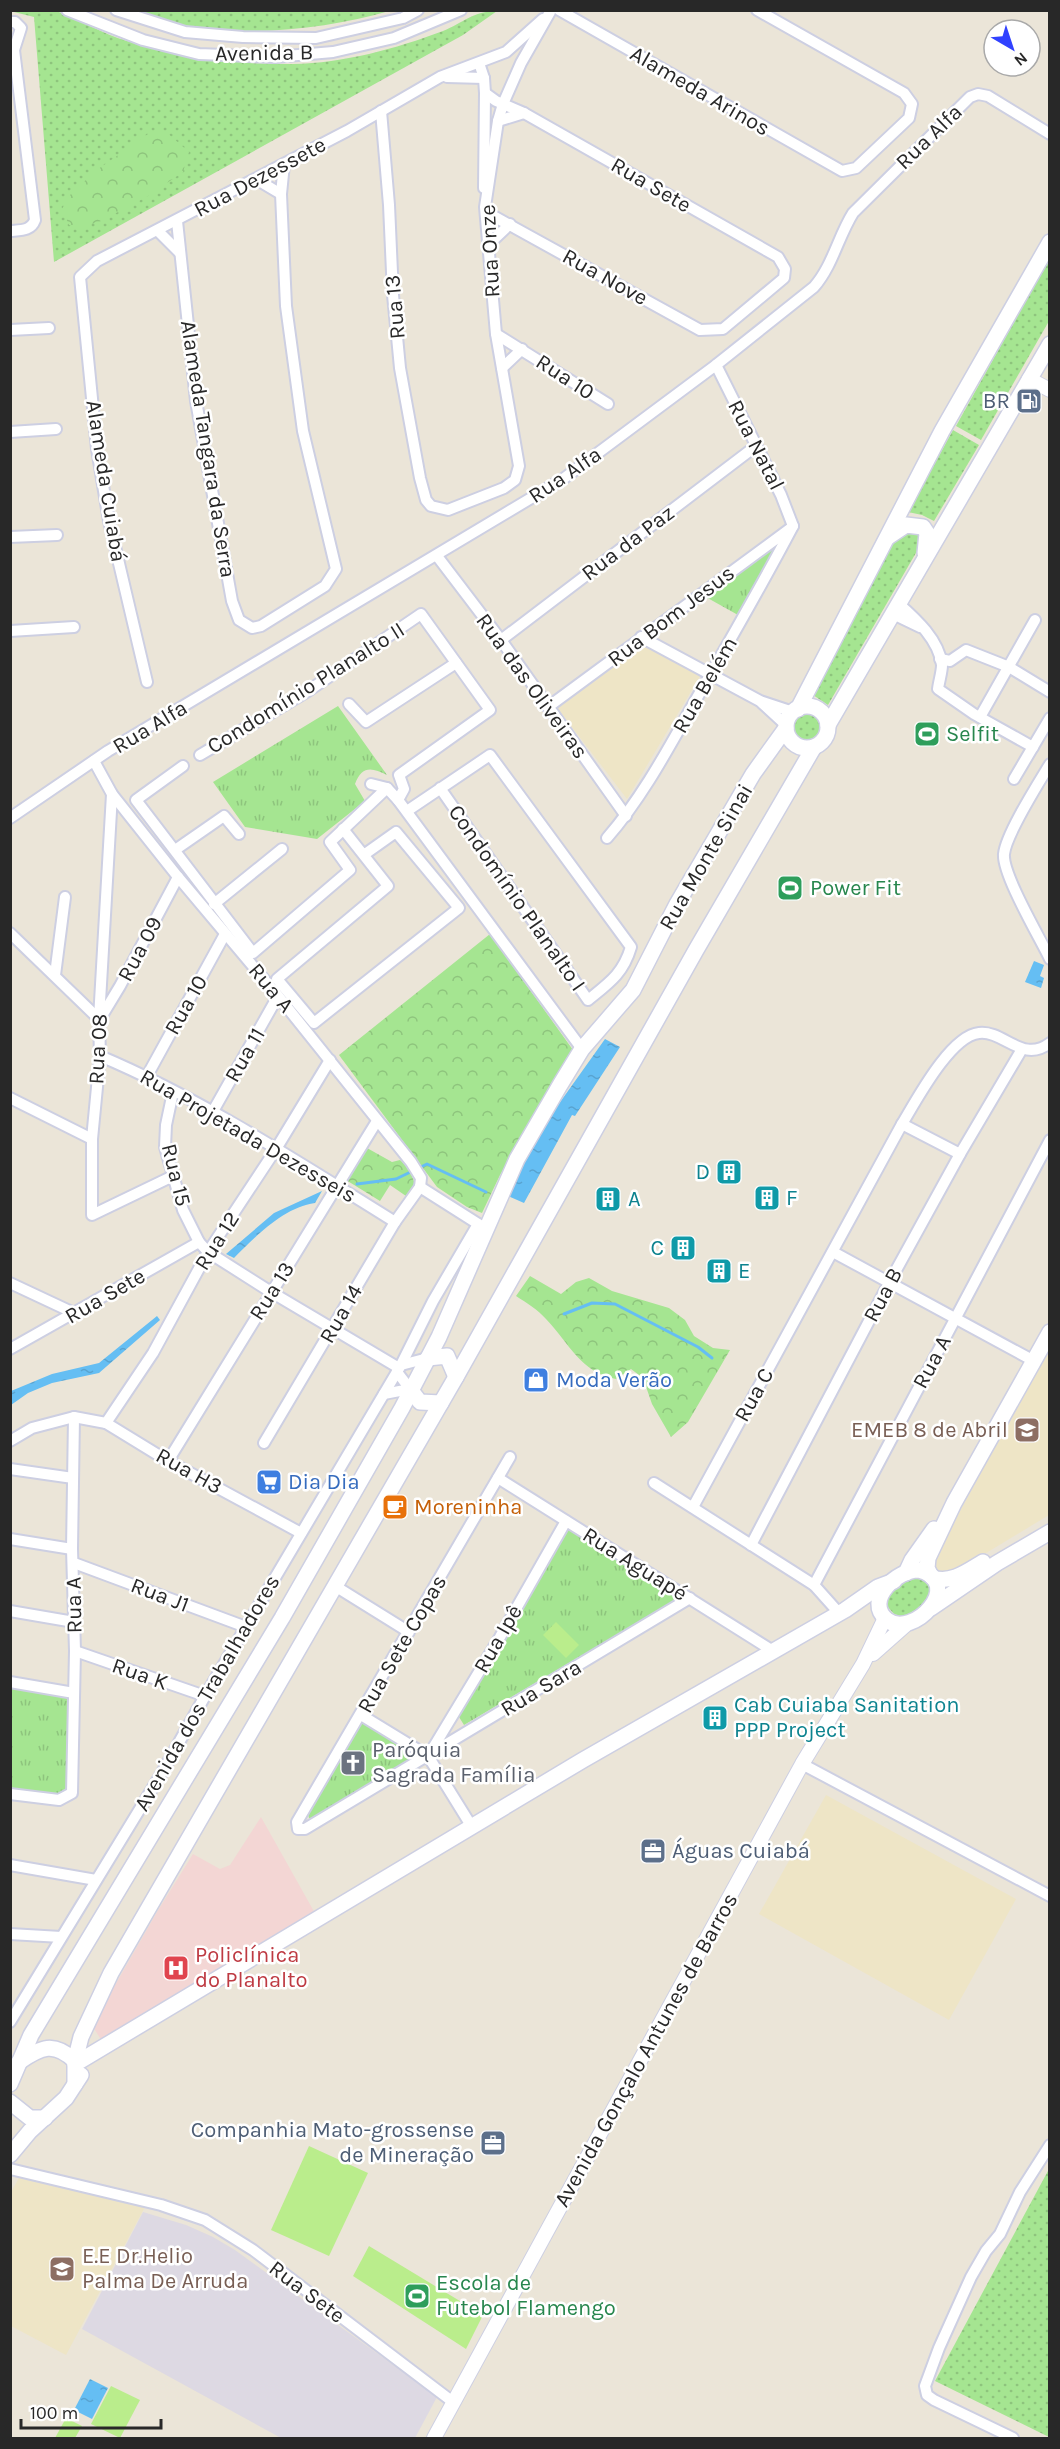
<svg xmlns="http://www.w3.org/2000/svg" width="1060" height="2449" viewBox="0 0 1060 2449" font-family="Karla,sans-serif">
<style>
.industrial{fill:#ddd9e3}
.education{fill:#eee5c6}
.medical{fill:#f3d6d4}
.grass{fill:url(#grass-dots)}
.forest{fill:url(#forest-crowns)}
.park{fill:url(#park-tufts)}
.pitch{fill:#baed8c}
.water{fill:url(#water-ripples)}
.lines{fill:none;stroke-linecap:round;stroke-linejoin:round}
.stream{stroke:#65bef3;stroke-width:3}
.minor-casing{stroke:#cdcfe2;stroke-width:14}
.tertiary-casing{stroke:#cdcfe2;stroke-width:16}
.secondary-casing{stroke:#cdcfe2;stroke-width:18}
.minor{stroke:#fff;stroke-width:10}
.tertiary{stroke:#fff;stroke-width:14}
.secondary{stroke:#fff;stroke-width:15}
.labels{text-anchor:middle;dominant-baseline:central;stroke-width:5;stroke-linejoin:round;paint-order:stroke}
.street-label{font-size:22px;fill:#282828;stroke:#fff}
.service-label{font-size:22px;fill:#4e5e75;stroke:#fff;text-anchor:end}
.leisure-label{font-size:22px;fill:#27864d;stroke:#fff;text-anchor:start}
.culture-label{font-size:22px;fill:#0d838f;stroke:#fff;text-anchor:start}
.shop-label{font-size:22px;fill:#366cbe;stroke:#fff;text-anchor:start}
.education-label{font-size:22px;fill:#785e54;stroke:#fff;text-anchor:end}
.food-label{font-size:22px;fill:#c56008;stroke:#fff;text-anchor:start}
.worship-label{font-size:22px;fill:#5b616d;stroke:#fff;text-anchor:start}
.health-label{font-size:22px;fill:#be3a42;stroke:#fff;text-anchor:start}
</style>
<defs>
<pattern id="grass-dots" width="8" height="8" patternUnits="userSpaceOnUse" patternTransform="scale(1.5)"><rect width="8" height="8" fill="#a5e591"/><path d="M2 2h.1M6 6h.1" fill="none" stroke="#8ec47d" stroke-width="1.8" stroke-linecap="round"/></pattern>
<pattern id="forest-crowns" width="20" height="18" patternUnits="userSpaceOnUse" patternTransform="scale(1.5)"><rect width="20" height="18" fill="#a5e591"/><path d="M2 6a3 3 0 1 1 6 0M12 15a3 3 0 1 1 6 0" fill="none" stroke="#8ec47d"/></pattern>
<pattern id="park-tufts" width="24" height="20" patternUnits="userSpaceOnUse" patternTransform="scale(1.5)"><rect width="24" height="20" fill="#a5e591"/><path d="M3 7l-1-3M5 7V3M7 7l1-3M15 17l-1-3M17 17v-4M19 17l1-3" fill="none" stroke="#8ec47d"/></pattern>
<pattern id="water-ripples" width="26" height="14" patternUnits="userSpaceOnUse" patternTransform="scale(1.5)"><rect width="26" height="14" fill="#65bef3"/><path d="M2 4q2-2 4 0t4 0M15 11q2-2 4 0t4 0" fill="none" stroke="#58a3d0"/></pattern>
</defs>
<rect width="100%" height="100%" fill="#ebe5d8"/>
<path class="industrial" d="M143,2212L186,2225L213,2237L235,2250L437,2397L415,2438H281L82,2329Z"/>
<g class="education">
<path d="M640,640L702,673L627,799L555,705Z"/>
<path d="M1049,1345V1515L958,1570L943,1572L937,1570L933,1566L937,1554Z"/>
<path d="M826,1795L1016,1899L949,2020L759,1914Z"/>
<path d="M19,2178L145,2207L66,2355L11,2326V2192Z"/>
</g>
<path class="medical" d="M261,1817L316,1915L105,2041L100,2038L93,2027L95,2020L157,1912L193,1854L220,1869L230,1865Z"/>
<g class="grass">
<path d="M10,11C24,11 43,7 56,11C80,19 102,34 127,41C183,57 234,65 293,64C344,63 395,49 443,31C463,23 473,11 497,11L463,35L54,262L34,17Z"/>
<path d="M136,11H389C313,33 210,42 136,11Z"/>
<path d="M1049,259V321L981,440L956,426Z"/>
<path d="M953,430L979,445L934,521L922,515L908,512Z"/>
<path d="M914,529L924,539L828,705L813,695L896,534Z"/>
<circle cx="807" cy="727" r="15"/>
<path d="M918,1576L932,1585L930,1602L904,1617L894,1614L887,1606L889,1593L905,1581Z"/>
<path d="M1049,2169L1050,2437H1049L935,2381Z"/>
</g>
<g class="forest">
<path d="M165,131L189,152L183,172L148,196L101,221L79,228L69,225L62,209L69,196L94,172L148,134Z"/>
<path d="M490,934L573,1050L500,1175L482,1213L467,1207L437,1187L339,1055Z"/>
<path d="M367,1148L392,1162L400,1160L409,1168L415,1184L406,1196L390,1185L380,1201L346,1180Z"/>
<path d="M530,1276L561,1294L576,1282L589,1278L612,1291L669,1308L685,1320L694,1336L713,1348L730,1350L688,1422L671,1437L652,1404L643,1378L631,1369L616,1379C580,1372 570,1344 546,1319C538,1310 527,1303 516,1296Z"/>
</g>
<g class="park">
<path d="M780,538L738,615L704,596Z"/>
<path d="M338,706L387,775C371,767 362,766 355,784L365,801L317,839L245,827L213,782Z"/>
<path d="M569,1527L674,1594V1601L464,1725L459,1717Z"/>
<path d="M10,1685L70,1696L69,1787L58,1795L11,1789Z"/>
<path d="M360,1721L410,1748L416,1754L415,1757L314,1818H309L308,1814Z"/>
</g>
<g class="pitch">
<path d="M556,1622L579,1645L566,1658L543,1635Z"/>
<path d="M309,2146L368,2173L329,2256L271,2230Z"/>
<path d="M369,2246L483,2315L466,2349L353,2276Z"/>
<path d="M111,2386L140,2400L120,2438L91,2424Z"/>
<path d="M66,2418L82,2426L75,2438H55Z"/>
</g>
<g class="water">
<path d="M1034,961L1044,965L1040,976L1044,978L1041,988L1025,982Z"/>
<path d="M605,1039L620,1047L575,1116L572,1115L524,1203L506,1195L558,1105Z"/>
<path d="M322,1191L315,1203C284,1207 255,1237 234,1258L226,1254L274,1213Z"/>
<path d="M157,1316L160,1320L99,1373L52,1383L28,1393L11,1405V1391L52,1374L99,1363Z"/>
<path d="M90,2379L108,2388L92,2419L74,2410Z"/>
</g>
<g class="lines">
<g class="stream">
<path d="M357,1184L396,1179L427,1164L486,1192"/>
<path d="M564,1314L592,1303L615,1304L698,1347L712,1358"/>
</g>
<g class="minor-casing">
<g id="minor">
<path d="M67,10L143,40L199,54L275,57L333,52L394,38L461,10"/>
<path d="M116,10L185,32L243,37L316,38L403,18L418,10"/>
<path d="M559,10L842,171L856,168L909,118L912,104L904,93L757,10"/>
<path d="M10,22H15L21,28L14,50"/>
<path d="M10,46L14,50L35,220C31,231 21,230 10,231"/>
<path d="M479,63L484,78L485,93L484,188"/>
<path d="M447,77L484,78"/>
<path d="M485,93L496,101L524,113L778,257L785,269L784,278L723,329L700,330L486,212"/>
<path d="M381,111L389,205L393,295L400,368L420,478L426,500L431,506L448,510L504,488L515,480L519,466L496,334L485,207L498,121L503,104L521,63L550,12"/>
<path d="M498,121L524,113"/>
<path d="M256,179L281,194"/>
<path d="M177,221L196,401L232,601L239,620L252,628L261,626L325,586L336,569L303,431L286,306L281,194L284,164"/>
<path d="M158,231L179,252"/>
<path d="M489,244L510,224"/>
<path d="M10,330L49,328"/>
<path d="M496,334L608,404"/>
<path d="M716,365L781,495L793,526"/>
<path d="M502,368L522,349"/>
<path d="M10,432L56,429"/>
<path d="M10,537L57,535"/>
<path d="M437,556L501,640L626,816"/>
<path d="M899,604C916,619 939,640 942,665C942,672 939,681 938,689L974,714L1033,747"/>
<path d="M893,614L920,627"/>
<path d="M10,631L74,627"/>
<path d="M641,637L760,701L793,712"/>
<path d="M501,640L756,446"/>
<path d="M940,659L950,661L966,650L1009,667L1050,692"/>
<path d="M147,682L109,521L97,449L80,277L97,261L347,131L440,77L506,52L543,19"/>
<path d="M762,703L786,725"/>
<path d="M349,704L366,722L456,663"/>
<path d="M548,707L791,528"/>
<path d="M980,717L1035,620"/>
<path d="M200,755L308,691L421,614L490,710L399,775L404,789L398,800"/>
<path d="M94,761L112,794L178,877L278,996L411,1162L421,1178L420,1187"/>
<path d="M1050,764C1038,784 1006,834 1004,854C1002,874 1040,938 1050,959"/>
<path d="M183,766L136,800L253,953L350,870L330,842L387,788"/>
<path d="M1014,779L1050,718"/>
<path d="M371,784L387,788L398,800L582,1049"/>
<path d="M112,794L99,1019L100,1056L92,1139V1215L173,1176"/>
<path d="M407,811L490,755L631,947C623,974 609,983 588,1000L440,788"/>
<path d="M10,818L108,751L563,479L716,365L814,287C833,265 838,237 853,213L970,97L978,94L988,96L1050,134"/>
<path d="M343,829L388,886L277,979L314,1023L459,908L396,832L365,854"/>
<path d="M607,838C642,798 668,749 694,703C728,644 762,585 793,526"/>
<path d="M175,850L224,816L239,834"/>
<path d="M214,904L282,849"/>
<path d="M10,933L99,1019"/>
<path d="M55,975L65,897"/>
<path d="M100,1019L120,986L178,877"/>
<path d="M100,1056C202,1099 300,1163 395,1222"/>
<path d="M147,1076L225,934"/>
<path d="M173,1092L166,1125L165,1147L183,1210L199,1242L208,1252L271,1292L399,1368"/>
<path d="M10,1098L92,1139"/>
<path d="M212,1113L278,996"/>
<path d="M902,1124L960,1154"/>
<path d="M420,1187L483,1227"/>
<path d="M833,1252L1034,1361"/>
<path d="M10,1283L74,1313"/>
<path d="M10,1349L199,1242"/>
<path d="M401,1365L428,1358"/>
<path d="M384,1394L410,1389L397,1372"/>
<path d="M106,1423L153,1353L208,1252L276,1149L330,1060"/>
<path d="M10,1441L32,1428L74,1417L106,1423L168,1461L301,1533"/>
<path d="M264,1443L395,1222L420,1187"/>
<path d="M510,1457L297,1822L298,1829H305L690,1598"/>
<path d="M168,1461L377,1121"/>
<path d="M10,1469L73,1478"/>
<path d="M498,1478L773,1651"/>
<path d="M654,1483L814,1585L839,1613"/>
<path d="M693,1507L902,1124C916,1101 950,1036 979,1033C1004,1030 1022,1064 1050,1043"/>
<path d="M10,1539L72,1549"/>
<path d="M751,1545L889,1283L960,1154L1022,1049"/>
<path d="M74,1563L246,1627"/>
<path d="M814,1585L1050,1140"/>
<path d="M335,1586L409,1632"/>
<path d="M10,1611L74,1622"/>
<path d="M75,1651L205,1696"/>
<path d="M10,1682L74,1693"/>
<path d="M361,1715L428,1756L472,1827"/>
<path d="M430,1753L500,1637L566,1521"/>
<path d="M802,1764L1050,1896"/>
<path d="M10,1794L59,1800L72,1793L75,1651L72,1549L74,1417"/>
<path d="M10,1865L96,1880"/>
<path d="M10,1934L61,1937"/>
<path d="M10,2022L163,1771L205,1696L401,1365L433,1301L478,1224"/>
<path d="M10,2169L161,2205L205,2220L253,2250L453,2402"/>
<path d="M1013,2438L934,2400L927,2395L925,2386L939,2348L971,2277L986,2251L1000,2234L1020,2192L1050,2145"/>
</g>
</g>
<g class="tertiary-casing">
<g id="tertiary">
<path d="M1029,379L1050,390"/>
<path d="M873,1654L908,1623"/>
<path d="M434,2438L802,1764L863,1664L885,1618"/>
</g>
</g>
<g class="secondary-casing">
<g id="secondary">
<path d="M888,537L906,525L923,527L927,533L925,553"/>
<circle cx="807" cy="727" r="21"/>
<path d="M798,709L942,431L1050,242"/>
<path d="M828,725L1050,344"/>
<path d="M428,1358L447,1356L456,1377"/>
<path d="M410,1389L420,1402L441,1403"/>
<path d="M919,1570C966,1583 913,1640 887,1620C863,1600 898,1569 919,1570Z"/>
<path d="M906,1573L912,1560L934,1529"/>
<path d="M931,1576L927,1568L928,1558L954,1503L1050,1332"/>
<path d="M933,1578C951,1584 968,1571 983,1562"/>
<path d="M931,1608L997,1563L1050,1532"/>
<path d="M19,2062C41,2047 54,2041 75,2061"/>
<path d="M75,2064L583,1760L845,1610L878,1587L894,1581"/>
<path d="M10,2084L31,2035L282,1618L402,1408L439,1337L517,1159L560,1085L582,1049L633,990L677,904L753,774L786,728"/>
<path d="M75,2084V2061L81,2037L111,1973L456,1377L696,950L814,747"/>
<path d="M10,2102L30,2118H45"/>
<path d="M10,2155L30,2131L66,2098L81,2075"/>
</g>
</g>
<use href="#minor" class="minor"/>
<use href="#tertiary" class="tertiary"/>
<use href="#secondary" class="secondary"/>
</g>
<defs>
<g id="fuel-square" transform="scale(1.35)"><rect x="-9" y="-9" width="18" height="18" rx="4" fill="#5c6f8a" stroke="#fff"/><path d="M-5.5-6h7V0h2V4h1.3V-2.5L3-4.5l.8-.8L6-3V5H2.5V1h-1V6h-7ZM-4.2-4.7v3.2H.2V-4.7Z" fill="#fff"/></g>
<g id="stadium-square" transform="scale(1.35)"><rect x="-9" y="-9" width="18" height="18" rx="4" fill="#2e9e5b" stroke="#fff"/><path d="M0-5a6.5 5 0 1 0 0 10a6.5 5 0 1 0 0-10ZM-3.5-1.8h7v3.6h-7Z" fill="#fff"/></g>
<g id="building-square" transform="scale(1.35)"><rect x="-9" y="-9" width="18" height="18" rx="4" fill="#0f9aa8" stroke="#fff"/><path d="M-4-6H4V6H1V3H-1V6H-4ZM-2.5-4.3h1.7v1.8h-1.7ZM.8-4.3h1.7v1.8H.8ZM-2.5-1h1.7V.8h-1.7ZM.8-1h1.7V.8H.8Z" fill="#fff"/></g>
<g id="shop-square" transform="scale(1.35)"><rect x="-9" y="-9" width="18" height="18" rx="4" fill="#3f7fe0" stroke="#fff"/><path d="M-5-2.5h2.3a2.7 3.5 0 0 1 5.4 0H5L5.5 6h-11ZM-1.5-2.5h3a1.5 2.3 0 0 0-3 0Z" fill="#fff"/></g>
<g id="school-square" transform="scale(1.35)"><rect x="-9" y="-9" width="18" height="18" rx="4" fill="#8d6e63" stroke="#fff"/><path d="M0-5L7-2L0 1L-7-2ZM-4 1L0 2.5L4 1V4Q0 6-4 4Z" fill="#fff"/></g>
<g id="supermarket-square" transform="scale(1.35)"><rect x="-9" y="-9" width="18" height="18" rx="4" fill="#3f7fe0" stroke="#fff"/><path d="M-6-5.5h2.5l.6 2H6L4.5 2H-2.5L-4.4-4H-6ZM-1.5 3.2a1.3 1.3 0 1 0 .1 0ZM3 3.2a1.3 1.3 0 1 0 .1 0Z" fill="#fff"/></g>
<g id="cafe-square" transform="scale(1.35)"><rect x="-9" y="-9" width="18" height="18" rx="4" fill="#e8710a" stroke="#fff"/><path d="M-5.5-4.5H6V0H3Q3 3.5 0 3.5H-2.5Q-5.5 3.5-5.5 0ZM3-3.2v2h1.7v-2ZM-6 4.5H4V6H-6Z" fill="#fff"/></g>
<g id="church-square" transform="scale(1.35)"><rect x="-9" y="-9" width="18" height="18" rx="4" fill="#6b7280" stroke="#fff"/><path d="M-1.2-6h2.4v3.5h3.3v2.4h-3.3V6h-2.4V-.1h-3.3v-2.4h3.3Z" fill="#fff"/></g>
<g id="office-square" transform="scale(1.35)"><rect x="-9" y="-9" width="18" height="18" rx="4" fill="#5c6f8a" stroke="#fff"/><path d="M-6-3h4V-5.5h4V-3h4V5H-6ZM-1-4.5V-3h2v-1.5ZM-6 0V1H6V0Z" fill="#fff"/></g>
<g id="hospital-square" transform="scale(1.35)"><rect x="-9" y="-9" width="18" height="18" rx="4" fill="#e0444e" stroke="#fff"/><path d="M-5-5h3v3.5h4V-5h3V5h-3V1.5h-4V5h-3Z" fill="#fff"/></g>
</defs>
<g fill-rule="evenodd">
<use href="#fuel-square" x="1029" y="401"/>
<use href="#stadium-square" x="927" y="734"/>
<use href="#stadium-square" x="790" y="888"/>
<use href="#building-square" x="729" y="1172"/>
<use href="#building-square" x="767" y="1198"/>
<use href="#building-square" x="608" y="1199"/>
<use href="#building-square" x="683" y="1248"/>
<use href="#building-square" x="719" y="1271"/>
<use href="#shop-square" x="536" y="1380"/>
<use href="#school-square" x="1027" y="1430"/>
<use href="#supermarket-square" x="269" y="1482"/>
<use href="#cafe-square" x="395" y="1507"/>
<use href="#building-square" x="715" y="1718"/>
<use href="#church-square" x="353" y="1763"/>
<use href="#office-square" x="653" y="1851"/>
<use href="#hospital-square" x="176" y="1968"/>
<use href="#office-square" x="493" y="2143"/>
<use href="#school-square" x="62" y="2269"/>
<use href="#stadium-square" x="417" y="2296"/>
</g>
<g class="labels">
<g class="street-label">
<text transform="translate(264 53) rotate(-1)">Avenida B</text>
<text transform="translate(700 91) rotate(30)">Alameda Arinos</text>
<text transform="translate(929 137) rotate(-44)">Rua Alfa</text>
<text transform="translate(260 177) rotate(-28)">Rua Dezessete</text>
<text transform="translate(651 185) rotate(30)">Rua Sete</text>
<text transform="translate(490 251) rotate(-93)">Rua Onze</text>
<text transform="translate(605 277) rotate(29)">Rua Nove</text>
<text transform="translate(395 307) rotate(-95)">Rua 13</text>
<text transform="translate(565 377) rotate(33)">Rua 10</text>
<text transform="translate(756 445) rotate(63)">Rua Natal</text>
<text transform="translate(208 449) rotate(81)">Alameda Tangara da Serra</text>
<text transform="translate(565 475) rotate(-34)">Rua Alfa</text>
<text transform="translate(106 481) rotate(81)">Alameda Cuiabá</text>
<text transform="translate(628 543) rotate(-37)">Rua da Paz</text>
<text transform="translate(671 616) rotate(-37)">Rua Bom Jesus</text>
<text transform="translate(705 685) rotate(-60)">Rua Belém</text>
<text transform="translate(532 686) rotate(54)">Rua das Oliveiras</text>
<text transform="translate(306 688) rotate(-32)">Condomínio Planalto II</text>
<text transform="translate(150 727) rotate(-31)">Rua Alfa</text>
<text transform="translate(706 857) rotate(-60)">Rua Monte Sinai</text>
<text transform="translate(517 898) rotate(55)">Condomínio Planalto I</text>
<text transform="translate(140 949) rotate(-62)">Rua 09</text>
<text transform="translate(271 988) rotate(50)">Rua A</text>
<text transform="translate(186 1005) rotate(-61)">Rua 10</text>
<text transform="translate(98 1049) rotate(-87)">Rua 08</text>
<text transform="translate(245 1055) rotate(-60)">Rua 11</text>
<text transform="translate(248 1136) rotate(30)">Rua Projetada Dezesseis</text>
<text transform="translate(176 1175) rotate(76)">Rua 15</text>
<text transform="translate(217 1241) rotate(-58)">Rua 12</text>
<text transform="translate(272 1291) rotate(-58)">Rua 13</text>
<text transform="translate(883 1295) rotate(-62)">Rua B</text>
<text transform="translate(105 1296) rotate(-30)">Rua Sete</text>
<text transform="translate(341 1314) rotate(-60)">Rua 14</text>
<text transform="translate(932 1362) rotate(-62)">Rua A</text>
<text transform="translate(754 1395) rotate(-61)">Rua C</text>
<text transform="translate(189 1471) rotate(29)">Rua H3</text>
<text transform="translate(635 1564) rotate(32)">Rua Aguapé</text>
<text transform="translate(160 1595) rotate(21)">Rua J1</text>
<text transform="translate(74 1605) rotate(-91)">Rua A</text>
<text transform="translate(498 1639) rotate(-60)">Rua Ipê</text>
<text transform="translate(402 1644) rotate(-60)">Rua Sete Copas</text>
<text transform="translate(140 1674) rotate(19)">Rua K</text>
<text transform="translate(541 1688) rotate(-31)">Rua Sara</text>
<text transform="translate(207 1693) rotate(-60)">Avenida dos Trabalhadores</text>
<text transform="translate(646 2050) rotate(-61)">Avenida Gonçalo Antunes de Barros</text>
<text transform="translate(307 2292) rotate(37)">Rua Sete</text>
</g>
<g class="service-label">
<text x="1010" y="401">BR</text>
<text x="672" y="1851" text-anchor="start">Águas Cuiabá</text>
<text x="474" y="2130">Companhia Mato-grossense<tspan x="474" dy="25">de Mineração</tspan></text>
</g>
<g class="leisure-label">
<text x="946" y="734">Selfit</text>
<text x="810" y="888">Power Fit</text>
<text x="436" y="2283">Escola de<tspan x="436" dy="25">Futebol Flamengo</tspan></text>
</g>
<g class="culture-label">
<text x="710" y="1172" text-anchor="end">D</text>
<text x="786" y="1198">F</text>
<text x="628" y="1199">A</text>
<text x="664" y="1248" text-anchor="end">C</text>
<text x="738" y="1271">E</text>
<text x="734" y="1705">Cab Cuiaba Sanitation<tspan x="734" dy="25">PPP Project</tspan></text>
</g>
<g class="shop-label">
<text x="556" y="1380">Moda Verão</text>
<text x="288" y="1482">Dia Dia</text>
</g>
<g class="education-label">
<text x="1008" y="1430">EMEB 8 de Abril</text>
<text x="82" y="2256" text-anchor="start">E.E Dr.Helio<tspan x="82" dy="25">Palma De Arruda</tspan></text>
</g>
<g class="food-label">
<text x="414" y="1507">Moreninha</text>
</g>
<g class="worship-label">
<text x="372" y="1750">Paróquia<tspan x="372" dy="25">Sagrada Família</tspan></text>
</g>
<g class="health-label">
<text x="195" y="1955">Policlínica<tspan x="195" dy="25">do Planalto</tspan></text>
</g>
</g>
<rect width="1060" height="2449" fill="none" stroke="#282828" stroke-width="24"/>
<g transform="translate(1012 48) rotate(141)"><circle r="28" fill="#ffffff" stroke="#a9a9a9" stroke-width="1.5"/>
<path d="M0-4.5L10 22L0 15L-10 22Z" fill="#3142ff"/>
<text y="-9" font-size="16" font-weight="bold" text-anchor="middle" fill="#282828">N</text>
</g>
<path d="M21 2419v9h140v-9" fill="none" stroke="#282828" stroke-width="3"/>
<text x="30" y="2419" font-size="18" fill="#282828" stroke="#ffffff" stroke-width="4.5" paint-order="stroke">100 m</text>
</svg>
